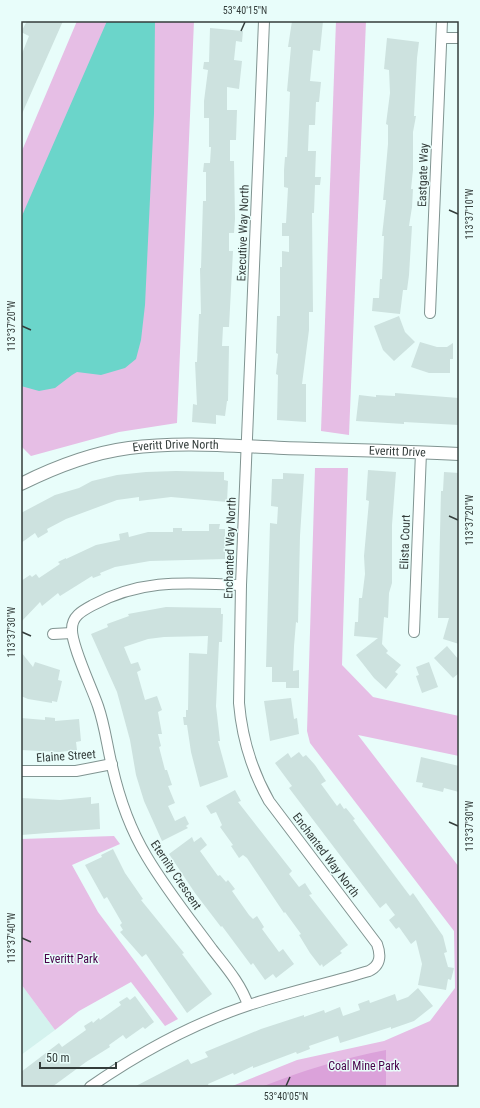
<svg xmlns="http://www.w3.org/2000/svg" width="480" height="1108" viewBox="0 0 480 1108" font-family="'Roboto Condensed',sans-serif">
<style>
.built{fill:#d4f2ee}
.green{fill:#e6bee5}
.forest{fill:#dba2da}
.water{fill:#6bd5ca}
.building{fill:#cde2df}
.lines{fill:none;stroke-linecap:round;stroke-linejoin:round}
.minor-casing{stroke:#809491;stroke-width:12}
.tertiary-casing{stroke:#809491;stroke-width:14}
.minor{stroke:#fff;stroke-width:10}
.tertiary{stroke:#fff;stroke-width:12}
.ticks{fill:none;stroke:#343d3b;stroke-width:1.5}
.labels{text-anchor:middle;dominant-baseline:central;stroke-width:3;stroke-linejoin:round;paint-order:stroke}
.street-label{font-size:12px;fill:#343d3b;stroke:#e8fdfa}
.park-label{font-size:12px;fill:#49024b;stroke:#e8fdfa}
.neatline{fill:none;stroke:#343d3b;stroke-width:1.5}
.ticks-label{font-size:10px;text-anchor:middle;fill:#343d3b}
</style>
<rect width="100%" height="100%" fill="#e8fdfa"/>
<path class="built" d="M21,984L55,1030L21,1055Z"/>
<g class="green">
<path d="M77,21H194L177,423L119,432L31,456L21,446V153Z"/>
<path d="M336,21H366L349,435L321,431Z"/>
<path d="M315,468H348L342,665L373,697L459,716V756L358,735L459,867V1087H230L297,1060L384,1041L430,1021L455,988L454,931L310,743L307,731Z"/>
<path d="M114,836L120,844L72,865L98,912L178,1019L165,1026L131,982L79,1011L55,1030L21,984V839Z"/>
</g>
<path class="forest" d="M386,1050V1087H261C302,1071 343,1058 386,1050Z"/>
<path class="water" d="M107,21H155L154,114L145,305L141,340L136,359L125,368L101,375L77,372L72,375L55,388L39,391L21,386V218Z"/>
<g class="building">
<path d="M27,21H63L21,116V56L29,36L21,32Z"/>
<path d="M292,21H323L320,51L313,50L310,81L321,82L319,102H316L315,125H309L308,151H316L315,177H321L320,185H315L314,213H312L313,312H309V330L302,384H306V422L277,420L278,375L276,374L278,354L276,353L277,316H280V267H282V251L289,252V236H282V223H286L288,188L284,187V170L285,157H287L290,92L287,91L291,47H288Z"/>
<path d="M210,28L243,31L242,42L236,41L234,60L242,61L239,89L227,87V110H237L236,140H230V161H234L235,219L234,233H229V251H233L229,327H223L222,346H229L228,401H227L225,416L216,415V424L192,422L193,404L197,405L195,362H197L199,314H201L200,268H201L203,201H206V172H203L204,163H210L211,147H209V118H204V101L208,70L203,69L204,62H209Z"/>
<path d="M387,38L419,42L417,58L414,116H416L413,132V170L411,189H413L412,207L409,226H412L409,275L407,290H403L400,314L372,311L373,298H379L380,279H382L384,236H382L386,200H383L388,144V125L386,124L390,93L389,70L384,69Z"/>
<path d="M399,316L405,332L415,342L394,361L383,350L374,326Z"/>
<path d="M420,342L437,347H447L453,343V359H450V373H429L411,367Z"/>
<path d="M395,393L459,398V425L404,422V424L356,421L359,395L376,397V395L395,396Z"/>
<path d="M368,470L396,472L392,525V583L389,593L388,618L384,617L382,644L388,651L386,653L401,665L395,672L398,674L386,689L374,678L356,655L378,638L354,636L355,622H358L359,598H362L365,574L364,556L369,501L366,500Z"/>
<path d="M176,471L224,472V480L228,481L227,502L171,497L139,501V497L117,500L66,519L47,529L48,532L38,538L35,533L21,543V513L55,495L79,488L92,481L117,475L146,472Z"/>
<path d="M444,472L459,473V644L443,639L449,618H438L441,491H443Z"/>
<path d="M283,473L304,474L300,536L298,623L296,622L294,646L293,671L299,670V688H286V682H272V667H266L270,523L277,524L278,507L271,506L272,479H283Z"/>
<path d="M209,524H220L219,529H225V559L150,561L115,567L100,573L101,575L93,578L92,576L60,596L58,593L42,606L40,602L21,622V581L30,575L32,577L36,574L39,578L60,564L58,562L66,558V559L96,545L120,540L119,534L128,532L129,537L148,532H173V528H182V531H209Z"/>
<path d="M166,607L221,608V614H223L222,642H219L216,706L220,741H218L228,777L200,787L191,752L187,725H184L183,717H186V710H188L189,653L207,654L208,636L164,637L148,639L124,647L131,664L138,662L141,670L137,672L145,700L157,696L162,710L158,712L162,734H158L161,746L159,747L165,770H167L172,785L168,786L175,803L168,806L175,821L185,816L189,824L186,826L188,828L162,841L144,801L136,775L130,740L117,692L91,634L108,627L107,624L129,616L128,614Z"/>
<path d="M447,646L459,660V673L453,678L434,658Z"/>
<path d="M21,652L33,667L35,662L60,670L58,680L62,681L57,702L52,701V703L28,699L21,696Z"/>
<path d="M429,662L438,687L422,693L416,676L419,675L416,667Z"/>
<path d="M291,698L294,719L297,718L299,734L270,741L264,701Z"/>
<path d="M45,717L55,718V721L79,719L81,741L76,742L77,750L59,752L21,750V718L45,720Z"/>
<path d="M299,752L303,757L306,755L315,765L326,781L321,784L337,806L340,803L344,809L346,808L355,819L353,820L410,896L413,893L443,936L447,952L444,953L448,967L454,968L451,980L448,979L446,990L418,985L422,964L416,940L411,944L399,927L396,929L389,920L395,915L386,903L380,908L289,788L292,786L275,763L288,753L291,758Z"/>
<path d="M421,757L459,766V792L444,788L443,792L422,787L423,783L416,782Z"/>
<path d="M235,790L241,801L238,802L292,871L289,874L299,887L305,883L312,894L309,895L348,945L340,951L342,953L323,967L322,964L320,966L310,953L299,935L301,934L285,912L284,913L247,858L243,855L239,858L231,846L233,845L220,827L222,825L216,812L211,814L206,806Z"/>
<path d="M91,797V804L99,803L100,829L21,835V798L60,800Z"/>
<path d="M192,837L194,842L201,837L207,845L200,851L218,876L220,875L226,882L228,880L235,889L232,891L249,915L253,919L257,916L264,927L262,929L279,952L283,949L294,964L276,978L273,974L265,980L253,963L251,965L222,926L221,927L195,893L169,854Z"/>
<path d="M113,849L125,873L143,899L141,900L184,953L182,954L212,994L187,1013L146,954L142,957L120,932L123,930L120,925L122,923L107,897L104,899L85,865L102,857L101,855Z"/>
<path d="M418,988L433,1006L414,1021L391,1029V1027L340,1043L338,1036L309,1046L310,1049L297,1054L296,1052L253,1068V1066L234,1075L233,1073L208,1084L209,1087H134L188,1059L191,1064L208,1057L205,1052L261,1029L304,1015V1017L324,1010L325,1013L340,1007L343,1016L360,1010L358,1004L369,1000L370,1003L395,994L397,1001L408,997Z"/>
<path d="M135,996L154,1022L145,1029L143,1027L126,1039L123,1035L109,1045L110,1047L86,1062L52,1087H21V1072L59,1043L62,1047L86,1030L84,1026L92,1021L93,1023L99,1018L100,1020L121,1005L119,1002L127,997L130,1000Z"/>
</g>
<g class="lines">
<g class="minor-casing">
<g id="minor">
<path d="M442,38H459"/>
<path d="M430,313L442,21"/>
<path d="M241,585C187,583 143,578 93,605C82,611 72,616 72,629C71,645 92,688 98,706C105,726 107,746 112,766C119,797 130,829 147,857C166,889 190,919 212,949C226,967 241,984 248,1005"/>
<path d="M414,632L421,452"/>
<path d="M53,634L72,633"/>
<path d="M21,771H76L112,764"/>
<path d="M90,1087C139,1053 192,1024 249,1005C289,992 329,983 369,971C381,965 381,955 377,944L269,801C251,769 242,739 239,703L241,585L264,21"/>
</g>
</g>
<g class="tertiary-casing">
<g id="tertiary">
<path id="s1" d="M21,484C55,467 91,453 129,448C180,441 233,446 284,448C342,450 401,451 459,454"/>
</g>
</g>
<use href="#minor" class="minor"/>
<use href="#tertiary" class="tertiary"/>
</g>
<path class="ticks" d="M241,31L245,22M449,210L458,214M22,326L31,330M449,516L458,520M22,632L31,636M449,822L458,826M22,938L31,942M286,1086L290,1077"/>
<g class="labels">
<g class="street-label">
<text transform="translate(423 175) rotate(-88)">Eastgate Way</text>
<text transform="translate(243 233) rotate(-88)">Executive Way North</text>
<text stroke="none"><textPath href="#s1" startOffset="161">Everitt Drive North</textPath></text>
<text stroke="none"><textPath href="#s1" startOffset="383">Everitt Drive</textPath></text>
<text transform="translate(405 542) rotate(-88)">Elista Court</text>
<text transform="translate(230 548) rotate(-88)">Enchanted Way North</text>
<text transform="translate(66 756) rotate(-4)">Elaine Street</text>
<text transform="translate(326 855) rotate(53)">Enchanted Way North</text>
<text transform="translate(176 875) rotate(56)">Eternity Crescent</text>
</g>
<g class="park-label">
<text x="71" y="959">Everitt Park</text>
<text x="364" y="1066">Coal Mine Park</text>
</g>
</g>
<rect width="480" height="1108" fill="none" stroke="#e8fdfa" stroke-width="44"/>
<path d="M40 1062v6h76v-6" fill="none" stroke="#343d3b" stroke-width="2"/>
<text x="46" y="1062" font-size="12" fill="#343d3b" stroke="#e8fdfa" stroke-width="3" paint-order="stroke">50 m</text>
<rect x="22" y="22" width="436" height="1064" class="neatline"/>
<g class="ticks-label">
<text x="245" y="14">53°40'15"N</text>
<text transform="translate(469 214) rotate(-90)" y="4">113°37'10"W</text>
<text transform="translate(11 326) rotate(-90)" y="4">113°37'20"W</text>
<text transform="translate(469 520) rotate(-90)" y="4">113°37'20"W</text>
<text transform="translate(11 632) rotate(-90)" y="4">113°37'30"W</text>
<text transform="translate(469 826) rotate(-90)" y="4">113°37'30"W</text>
<text transform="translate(11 938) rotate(-90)" y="4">113°37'40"W</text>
<text x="286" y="1100">53°40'05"N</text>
</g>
</svg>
